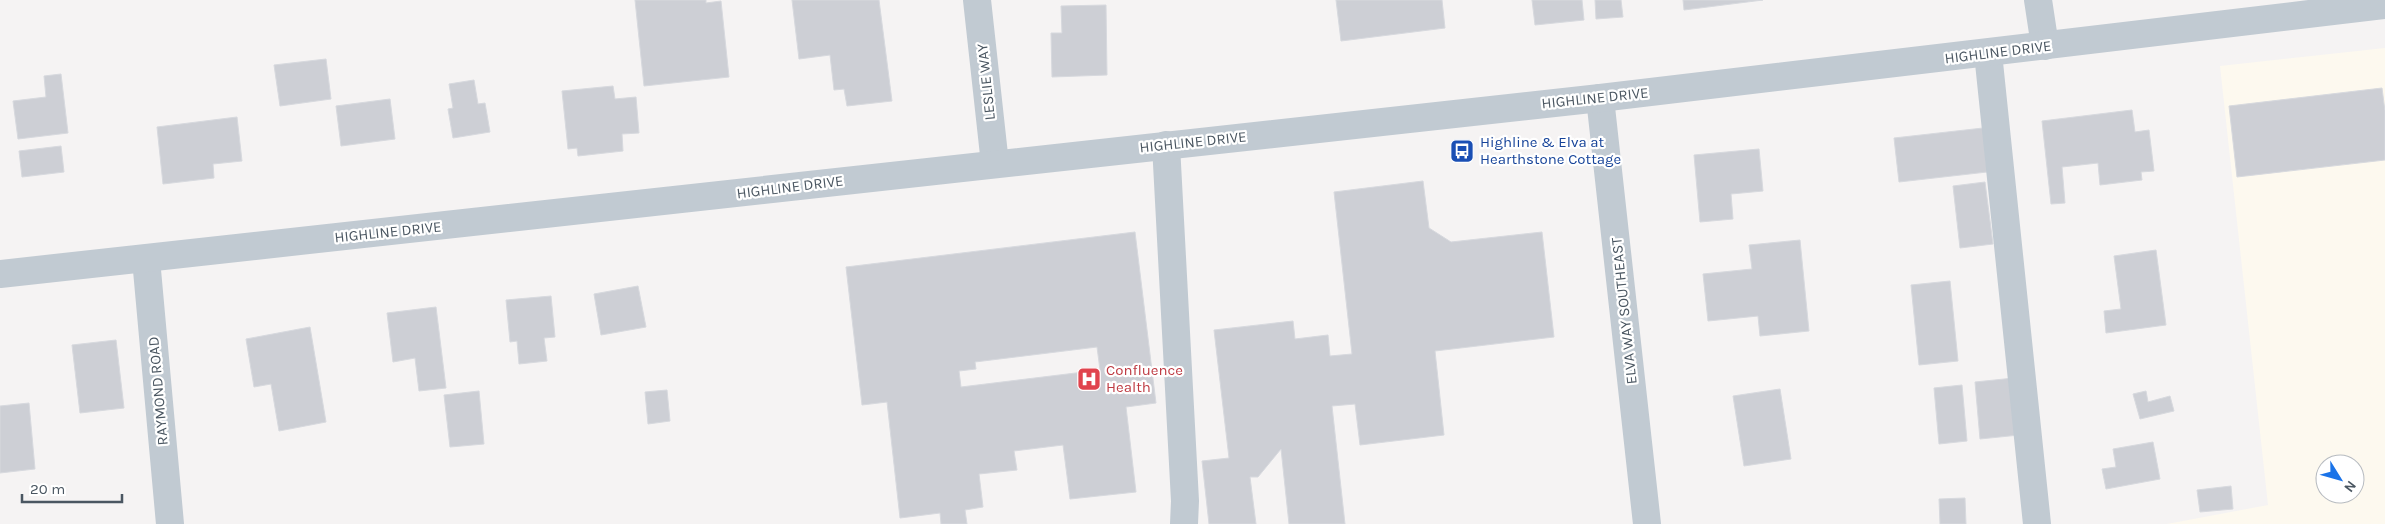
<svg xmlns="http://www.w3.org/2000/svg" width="2385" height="524" viewBox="0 0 2385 524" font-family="Karla,sans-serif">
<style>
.commercial{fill:#fdf9ef;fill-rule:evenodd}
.building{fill:#cdcfd5;stroke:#d7d9de;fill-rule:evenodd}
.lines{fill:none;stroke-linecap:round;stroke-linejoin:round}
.minor{stroke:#c1cad2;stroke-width:28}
.labels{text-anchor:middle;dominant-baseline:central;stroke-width:4.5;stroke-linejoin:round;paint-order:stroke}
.street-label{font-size:15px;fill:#4a5661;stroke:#fff}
.transit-label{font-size:15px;fill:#164399;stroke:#fff;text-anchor:start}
.health-label{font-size:15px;fill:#be3a42;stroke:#fff;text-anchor:start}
</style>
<rect width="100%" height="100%" fill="#f5f3f3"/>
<path class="commercial" d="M2385,48V524H2167L2268,505L2220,66ZM2325,464H2355V494H2325Z"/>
<g class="building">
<path d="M635,0H706V3L721,1L729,77L644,86Z"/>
<path d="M792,0H879L892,101L847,106L844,89L834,90L830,55L799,59Z"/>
<path d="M1336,0H1442L1445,28L1341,41Z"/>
<path d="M1532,0H1582L1584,20L1535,25Z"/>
<path d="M1595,0H1621L1623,17L1596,19Z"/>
<path d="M1683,0H1763L1684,10Z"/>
<path d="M1106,5L1107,75L1052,77L1051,33H1062L1061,6Z"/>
<path d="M326,59L331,99L280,106L274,65Z"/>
<path d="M61,74L68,133L18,139L13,101L46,97L44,76Z"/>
<path d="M474,80L478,104L485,103L490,132L453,138L448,109L453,108L449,84Z"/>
<path d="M613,86L615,99L636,97L639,133L622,134L623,151L578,156L577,148L568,149L562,91Z"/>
<path d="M2382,88L2385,111V160L2237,177L2229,106Z"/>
<path d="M390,99L395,139L341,146L336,106Z"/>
<path d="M2132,110L2135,132L2149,130L2154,171L2141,172L2142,180L2100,185L2098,163L2062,167L2065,203L2051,204L2042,121Z"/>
<path d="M237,117L242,161L213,164L214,178L163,184L157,127Z"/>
<path d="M1983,128L1987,172L1899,182L1894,138Z"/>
<path d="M61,146L64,172L22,177L19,151Z"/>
<path d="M1759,149L1763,191L1731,194L1733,219L1700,222L1694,155Z"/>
<path d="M1423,181L1429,228L1451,242L1542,232L1554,337L1435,351L1444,435L1360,445L1355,404L1332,406L1345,524H1289L1281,449L1258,477H1250L1256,524H1209L1202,461L1229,458L1214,330L1293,321L1295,339L1328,335L1330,356L1352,354L1334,192Z"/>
<path d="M1985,182L1993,244L1960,248L1953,186Z"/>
<path d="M1135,232L1156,403L1126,407L1136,492L1070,499L1063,445L1014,451L1017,470L979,474L983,507L965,510L967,524H941L940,513L900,518L887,402L862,405L846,267ZM1097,347L1100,370L961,387L959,371L976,369L975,362Z"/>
<path d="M1800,240L1809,331L1760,336L1758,316L1708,321L1703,274L1752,269L1749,245Z"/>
<path d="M2156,250L2166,325L2106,333L2104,311L2121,309L2114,256Z"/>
<path d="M1950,281L1958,361L1919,365L1911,285Z"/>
<path d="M638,286L646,327L601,335L594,294Z"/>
<path d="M551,296L555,337L544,338L547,361L519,364L517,341L510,342L506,300Z"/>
<path d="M436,307L446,388L419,391L415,358L393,362L387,313Z"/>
<path d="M310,327L326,422L279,431L271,384L254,387L246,339Z"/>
<path d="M116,340L124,408L80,413L72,345Z"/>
<path d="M2014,378L2019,435L1980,439L1975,382Z"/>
<path d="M1962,385L1967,441L1939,444L1934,388Z"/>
<path d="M1780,389L1791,459L1744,466L1733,396Z"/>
<path d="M667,390L670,421L648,424L645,392Z"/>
<path d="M479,391L484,444L450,447L444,395Z"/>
<path d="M2146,391L2148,402L2170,396L2174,411L2140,419L2133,394Z"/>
<path d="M29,403L35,469L0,473V406Z"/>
<path d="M2153,442L2160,479L2106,489L2102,469L2116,467L2113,449Z"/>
<path d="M2231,486L2233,509L2200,512L2197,490Z"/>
<path d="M1965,498L1966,524H1940L1939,499Z"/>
</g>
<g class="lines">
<g class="minor">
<path d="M977,0L995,164"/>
<path d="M2038,0L2045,46"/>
<path d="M1988,53L2037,524"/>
<path d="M1600,98L1647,524"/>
<path d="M1166,145L1185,501L1184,524"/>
<path d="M146,259L170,524"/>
<path d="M0,274L1600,98L2385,5"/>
</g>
</g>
<defs>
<g id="bus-square" transform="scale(1.25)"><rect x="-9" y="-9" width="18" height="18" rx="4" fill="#1a4fb4" stroke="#fff"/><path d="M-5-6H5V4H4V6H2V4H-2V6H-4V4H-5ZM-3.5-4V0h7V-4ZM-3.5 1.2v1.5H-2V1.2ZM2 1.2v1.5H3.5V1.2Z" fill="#fff"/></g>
<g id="hospital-square" transform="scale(1.25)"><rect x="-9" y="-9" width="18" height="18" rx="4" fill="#e0444e" stroke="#fff"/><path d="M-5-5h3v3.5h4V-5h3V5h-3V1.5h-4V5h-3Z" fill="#fff"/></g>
</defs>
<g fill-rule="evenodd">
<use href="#bus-square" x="1462" y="151"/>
<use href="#hospital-square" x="1089" y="379"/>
</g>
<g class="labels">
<g class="street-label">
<text transform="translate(1998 52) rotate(-7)">HIGHLINE DRIVE</text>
<text transform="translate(986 82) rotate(-96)">LESLIE WAY</text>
<text transform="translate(1595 98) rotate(-6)">HIGHLINE DRIVE</text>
<text transform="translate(1193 142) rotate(-6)">HIGHLINE DRIVE</text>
<text transform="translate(790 187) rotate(-7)">HIGHLINE DRIVE</text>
<text transform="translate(388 232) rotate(-6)">HIGHLINE DRIVE</text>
<text transform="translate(1624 311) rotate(-96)">ELVA WAY SOUTHEAST</text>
<text transform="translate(158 391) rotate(-95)">RAYMOND ROAD</text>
</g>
<g class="transit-label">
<text x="1480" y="142">Highline &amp; Elva at<tspan x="1480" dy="17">Hearthstone Cottage</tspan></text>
</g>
<g class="health-label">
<text x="1106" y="370">Confluence<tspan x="1106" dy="17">Health</tspan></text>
</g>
</g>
<g transform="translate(2340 479) rotate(127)"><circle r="24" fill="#ffffff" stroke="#b7bbc0"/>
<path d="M0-4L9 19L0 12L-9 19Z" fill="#1a73e8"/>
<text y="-8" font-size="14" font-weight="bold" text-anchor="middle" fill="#4a5661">N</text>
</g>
<path d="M22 494v8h100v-8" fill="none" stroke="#4a5661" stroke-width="2.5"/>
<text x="30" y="494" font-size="15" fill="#4a5661" stroke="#ffffff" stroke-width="4" paint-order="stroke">20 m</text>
</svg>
